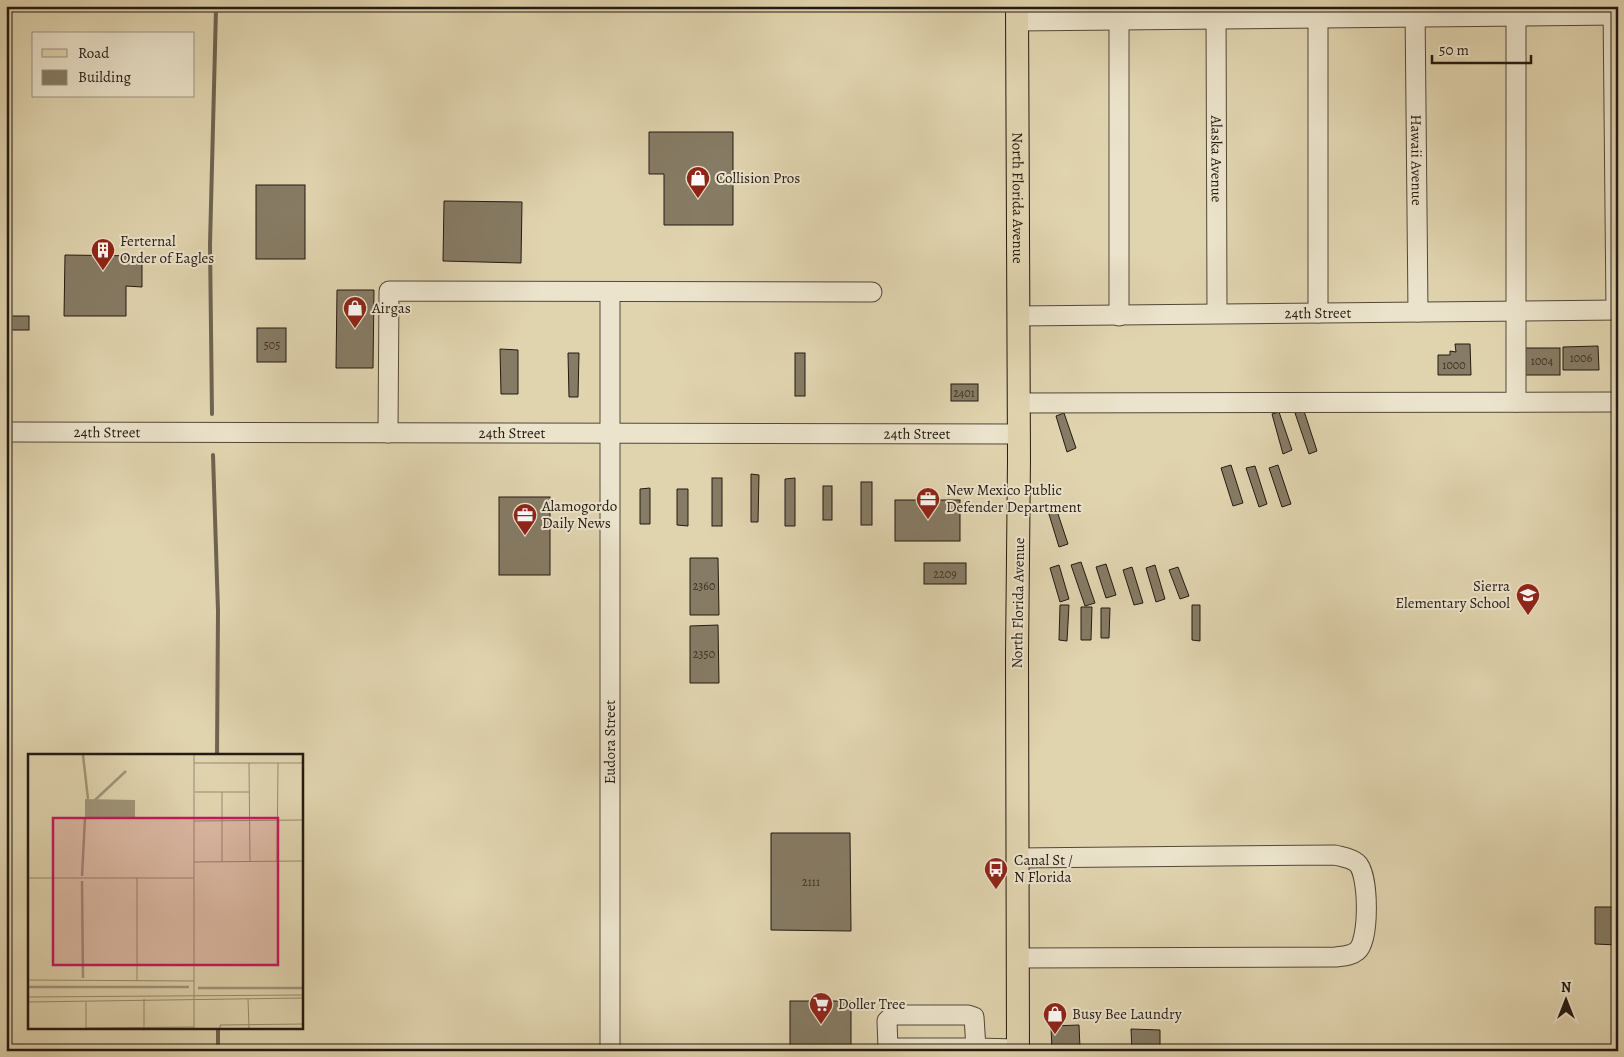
<svg xmlns="http://www.w3.org/2000/svg" width="1624" height="1057" viewBox="0 0 1624 1057" font-family="Alegreya,serif">
<style>
.lines{fill:none;stroke-linecap:round;stroke-linejoin:round}
.stream{stroke:#6e6451;stroke-width:4}
.building{fill:#867b64;stroke:#241a13}
.minor-casing{stroke:#53483a;stroke-width:21}
.major-casing{stroke:#241a13;stroke-width:24}
.minor{stroke:#ebe3cb;stroke-width:19}
.major{stroke:#e0d4af;stroke-width:22}
.labels{text-anchor:middle;dominant-baseline:central;stroke-width:4;stroke-linejoin:round;paint-order:stroke}
.number-label{font-size:12px;fill:#3c3227}
.street-label{font-size:15px;fill:#241a13;stroke:#ebe3cb}
.poi-label{font-size:15px;fill:#241a13;stroke:#ebe3cb;text-anchor:start}
.inset-river{fill:none;stroke:#a0957a;stroke-width:2.5}
.inset-road{fill:none;stroke:#958a71;stroke-width:1}
.view{fill:#c2185b;fill-opacity:0.15;stroke:#c2185b;stroke-width:2.5}
.inset-edge{fill:none;stroke:#241a13;stroke-width:2.5}
</style>
<rect width="100%" height="100%" fill="#e0d4af"/>
<filter id="stains"><feTurbulence type="fractalNoise" baseFrequency=".004" numOctaves="4"/><feColorMatrix values="0 0 0 0 .2 0 0 0 0 .09 0 0 0 0 .02 0 0 0 .5 -.17"/></filter>
<radialGradient id="worn" r=".72"><stop offset=".6" stop-color="#630" stop-opacity="0"/><stop offset="1" stop-color="#630" stop-opacity=".3"/></radialGradient>
<g class="lines">
<g class="stream">
<path d="M212,414L210,244L216,9L220,6"/>
<path d="M213,455L218,611L217,756"/>
<path d="M218,1028V1051"/>
</g>
</g>
<g class="building">
<path d="M649,132H733V225H664V174H649Z"/>
<rect x="256" y="185" width="49" height="74"/>
<path d="M444,201L522,202L521,263L443,261Z"/>
<path d="M65,255L142,256V287L126,286V316H64Z"/>
<path d="M337,290H374L373,368H336Z"/>
<rect x="6" y="316" width="23" height="14"/>
<rect x="257" y="328" width="29" height="34"/>
<path d="M1455,344H1470L1471,375H1438V355H1450V351L1456,352Z"/>
<path d="M1598,346L1599,370H1563V347Z"/>
<rect x="1523" y="348" width="37" height="27"/>
<path d="M500,349L518,350V394H501Z"/>
<path d="M568,353H579L578,397H569Z"/>
<rect x="795" y="353" width="10" height="43"/>
<rect x="951" y="384" width="27" height="17"/>
<path d="M1304,411L1317,451L1309,454L1295,413Z"/>
<path d="M1279,412L1292,450L1283,454L1272,414Z"/>
<path d="M1064,413L1076,448L1067,452L1056,416Z"/>
<path d="M1231,465L1243,503L1233,506L1221,468Z"/>
<path d="M1278,465L1291,504L1282,507L1269,468Z"/>
<path d="M1255,466L1267,504L1259,507L1246,468Z"/>
<path d="M751,474L759,475L758,522H751Z"/>
<rect x="712" y="478" width="10" height="48"/>
<path d="M795,478V526H785V479Z"/>
<rect x="861" y="482" width="11" height="43"/>
<rect x="823" y="486" width="9" height="34"/>
<path d="M650,488V524H640V489Z"/>
<path d="M677,489H688V526L677,525Z"/>
<rect x="499" y="497" width="51" height="78"/>
<rect x="895" y="500" width="65" height="41"/>
<path d="M1056,508L1068,544L1059,547L1048,511Z"/>
<path d="M690,558H718L719,615H690Z"/>
<path d="M1081,562L1095,603L1085,606L1071,565Z"/>
<rect x="924" y="563" width="42" height="21"/>
<path d="M1106,564L1116,595L1106,598L1096,567Z"/>
<path d="M1059,565L1069,599L1060,602L1050,568Z"/>
<path d="M1155,565L1165,599L1156,602L1146,568Z"/>
<path d="M1132,567L1143,603L1134,605L1123,570Z"/>
<path d="M1178,567L1189,596L1180,599L1169,570Z"/>
<path d="M1060,605H1069L1067,641L1059,640Z"/>
<path d="M1192,605H1200V641L1192,640Z"/>
<path d="M1081,607H1092L1091,640H1081Z"/>
<path d="M1101,608H1110L1109,638H1101Z"/>
<path d="M718,625L719,683H690V626Z"/>
<path d="M771,833H850L851,931L771,930Z"/>
<path d="M1595,907H1618V945L1595,944Z"/>
<rect x="790" y="1001" width="61" height="48"/>
<path d="M1079,1025L1080,1048L1100,1047V1051H1052L1051,1026Z"/>
<path d="M1131,1029L1160,1030V1051H1132Z"/>
</g>
<g class="lines">
<g class="minor-casing">
<g id="minor">
<path d="M1119,6V316"/>
<path d="M1318,6V313"/>
<path id="s1" d="M1415,6L1418,312"/>
<path d="M1613,6L1616,310"/>
<path id="s2" d="M1216,7L1217,313"/>
<path d="M1017,21L1618,15"/>
<path d="M610,292V1051"/>
<path id="s3" d="M1018,316L1618,310"/>
<path d="M1516,402V6"/>
<path d="M1019,403L1618,402"/>
<path id="s4" d="M6,432L1019,434"/>
<path d="M388,433L389,291L872,292"/>
<path d="M1017,858L1335,855C1342,857 1351,858 1357,863C1369,873 1370,940 1357,951C1351,956 1343,956 1336,957L1018,958"/>
<path d="M976,1048H888L887,1021L893,1015H968L974,1017L976,1048L1018,1049"/>
</g>
</g>
<g class="major-casing">
<g id="major">
<path id="s5" d="M1017,6L1019,459L1017,655L1018,1051"/>
</g>
</g>
<use href="#minor" class="minor"/>
<use href="#major" class="major"/>
</g>
<defs>
<g id="shop-pin" transform="scale(1.25)"><path d="M0 17L-7.5 6A9.5 9.5 0 1 1 7.5 6Z" fill="#8f2418" stroke="#ebe3cb"/><path d="M-5-2.5h2.3a2.7 3.5 0 0 1 5.4 0H5L5.5 6h-11ZM-1.5-2.5h3a1.5 2.3 0 0 0-3 0Z" fill="#fff"/></g>
<g id="building-pin" transform="scale(1.25)"><path d="M0 17L-7.5 6A9.5 9.5 0 1 1 7.5 6Z" fill="#8f2418" stroke="#ebe3cb"/><path d="M-4-6H4V6H1V3H-1V6H-4ZM-2.5-4.3h1.7v1.8h-1.7ZM.8-4.3h1.7v1.8H.8ZM-2.5-1h1.7V.8h-1.7ZM.8-1h1.7V.8H.8Z" fill="#fff"/></g>
<g id="office-pin" transform="scale(1.25)"><path d="M0 17L-7.5 6A9.5 9.5 0 1 1 7.5 6Z" fill="#8f2418" stroke="#ebe3cb"/><path d="M-6-3h4V-5.5h4V-3h4V5H-6ZM-1-4.5V-3h2v-1.5ZM-6 0V1H6V0Z" fill="#fff"/></g>
<g id="school-pin" transform="scale(1.25)"><path d="M0 17L-7.5 6A9.5 9.5 0 1 1 7.5 6Z" fill="#8f2418" stroke="#ebe3cb"/><path d="M0-5L7-2L0 1L-7-2ZM-4 1L0 2.5L4 1V4Q0 6-4 4Z" fill="#fff"/></g>
<g id="bus-pin" transform="scale(1.25)"><path d="M0 17L-7.5 6A9.5 9.5 0 1 1 7.5 6Z" fill="#8f2418" stroke="#ebe3cb"/><path d="M-5-6H5V4H4V6H2V4H-2V6H-4V4H-5ZM-3.5-4V0h7V-4ZM-3.5 1.2v1.5H-2V1.2ZM2 1.2v1.5H3.5V1.2Z" fill="#fff"/></g>
<g id="supermarket-pin" transform="scale(1.25)"><path d="M0 17L-7.5 6A9.5 9.5 0 1 1 7.5 6Z" fill="#8f2418" stroke="#ebe3cb"/><path d="M-6-5.5h2.5l.6 2H6L4.5 2H-2.5L-4.4-4H-6ZM-1.5 3.2a1.3 1.3 0 1 0 .1 0ZM3 3.2a1.3 1.3 0 1 0 .1 0Z" fill="#fff"/></g>
</defs>
<g fill-rule="evenodd">
<use href="#shop-pin" x="698" y="178"/>
<use href="#building-pin" x="103" y="250"/>
<use href="#shop-pin" x="355" y="308"/>
<use href="#office-pin" x="928" y="499"/>
<use href="#office-pin" x="525" y="515"/>
<use href="#school-pin" x="1528" y="595"/>
<use href="#bus-pin" x="996" y="869"/>
<use href="#supermarket-pin" x="821" y="1004"/>
<use href="#shop-pin" x="1055" y="1014"/>
</g>
<g class="labels">
<g class="number-label">
<text x="272" y="345">505</text>
<text x="1581" y="358">1006</text>
<text x="1542" y="361">1004</text>
<text x="1454" y="365">1000</text>
<text x="964" y="393">2401</text>
<text x="945" y="574">2209</text>
<text x="704" y="586">2360</text>
<text x="704" y="654">2350</text>
<text x="811" y="882">2111</text>
</g>
<g class="street-label">
<text stroke="none"><textPath href="#s1" startOffset="154">Hawaii Avenue</textPath></text>
<text stroke="none"><textPath href="#s2" startOffset="152">Alaska Avenue</textPath></text>
<text stroke="none"><textPath href="#s5" startOffset="192">North Florida Avenue</textPath></text>
<text stroke="none"><textPath href="#s3" startOffset="300">24th Street</textPath></text>
<text stroke="none"><textPath href="#s4" startOffset="101">24th Street</textPath></text>
<text stroke="none"><textPath href="#s4" startOffset="506">24th Street</textPath></text>
<text stroke="none"><textPath href="#s4" startOffset="911">24th Street</textPath></text>
<text transform="translate(1018 603) rotate(-89)">North Florida Avenue</text>
<text transform="translate(610 742) rotate(-90)">Eudora Street</text>
</g>
<g class="poi-label">
<text x="716" y="178">Collision Pros</text>
<text x="120" y="241">Ferternal<tspan x="120" dy="17">Order of Eagles</tspan></text>
<text x="372" y="308">Airgas</text>
<text x="946" y="490">New Mexico Public<tspan x="946" dy="17">Defender Department</tspan></text>
<text x="542" y="506">Alamogordo<tspan x="542" dy="17">Daily News</tspan></text>
<text x="1510" y="586" text-anchor="end">Sierra<tspan x="1510" dy="17">Elementary School</tspan></text>
<text x="1014" y="860">Canal St /<tspan x="1014" dy="17">N Florida</tspan></text>
<text x="838" y="1004">Doller Tree</text>
<text x="1072" y="1014">Busy Bee Laundry</text>
</g>
</g>
<g transform="translate(28 754)">
<rect width="275" height="275" fill="#e0d4af"/>
<path d="M57,45L107,46V64L57,65Z" fill="#a0957a"/>
<path class="inset-river" d="M55,1L60,45M67,46L98,17M54,122L57,64M54,127L55,224M0,233H161M170,234H275"/>
<path class="inset-road" d="M166,1V274M166,9H275M221,9L222,107M167,38H221M194,38V108M166,67L275,66M249,107L250,9M166,108L275,107M0,124H166M109,124V227M0,226L166,227M0,243L275,241M116,245V274M220,245L221,274M0,248L275,244M58,248V274M58,274L166,273M192,274V271L275,270"/>
<path class="view" d="M25,64H250V211H25Z"/>
<rect width="275" height="275" class="inset-edge"/>
</g>
<rect width="1624" height="1057" fill="none" stroke="#e0d4af" stroke-width="25"/>
<rect x="8" y="8" width="1609" height="1042" fill="none" stroke="#241a13" stroke-width="2.5"/>
<rect x="12" y="12" width="1599" height="1032" fill="none" stroke="#241a13"/>
<rect x="32" y="32" width="162" height="65" fill="#ebe3cb" stroke="#9b9381"/>
<rect x="42" y="49" width="25" height="8" fill="#e0d4af" stroke="#9b9381"/>
<text x="78" y="58" font-size="15" fill="#241a13">Road</text>
<rect x="42" y="70" width="25" height="15" fill="#867b64" stroke="#9b9381"/>
<text x="78" y="82" font-size="15" fill="#241a13">Building</text>
<g transform="translate(1566 1000)" stroke="#ebe3cb" stroke-width="4" paint-order="stroke">
<path d="M0-4L9 19L0 12L-9 19Z" fill="#241a13"/>
<text y="-8" font-size="14" font-weight="bold" text-anchor="middle" fill="#241a13">N</text>
</g>
<path d="M1432 55v8h99v-8" fill="none" stroke="#241a13" stroke-width="2.5"/>
<text x="1439" y="55" font-size="15" fill="#241a13" stroke="#ebe3cb" stroke-width="4" paint-order="stroke">50 m</text>
<rect width="100%" height="100%" filter="url(#stains)"/>
<rect width="100%" height="100%" fill="url(#worn)"/>
</svg>
